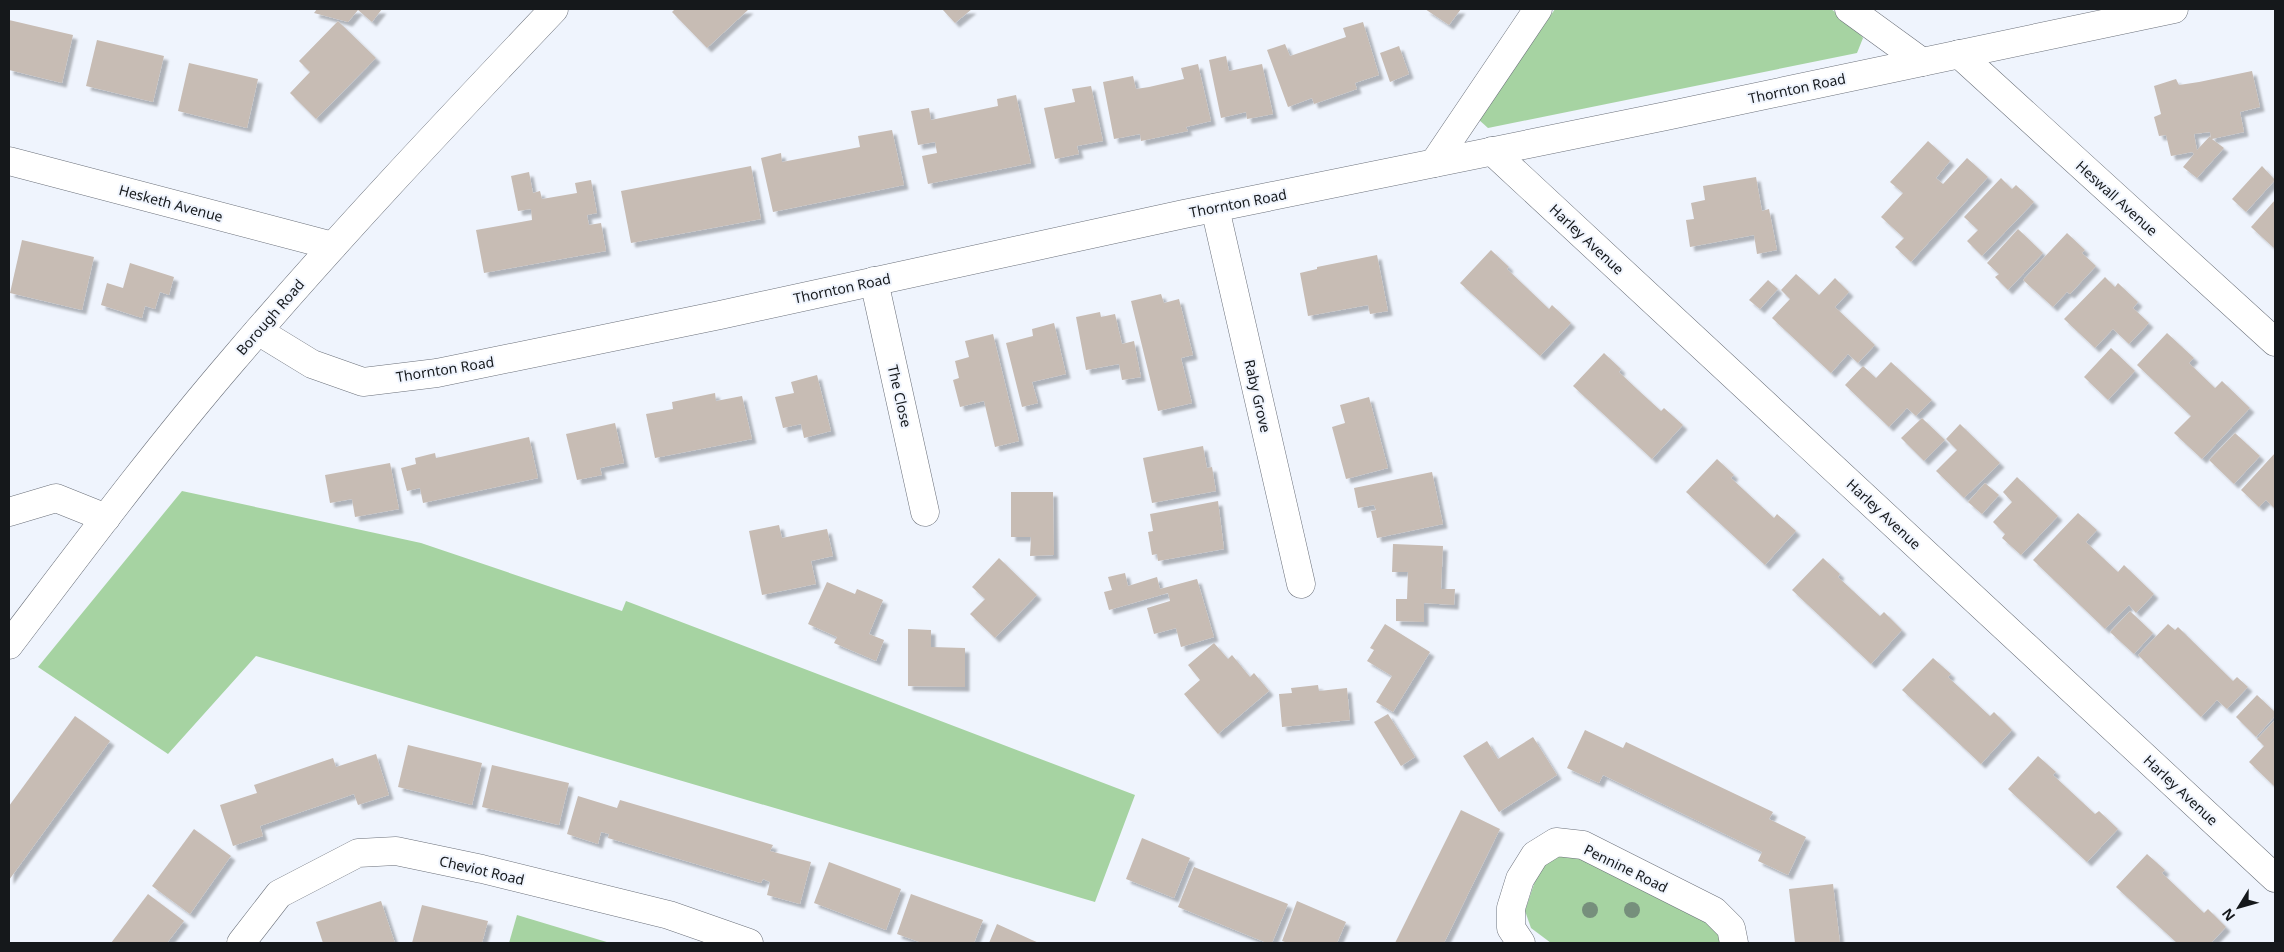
<svg xmlns="http://www.w3.org/2000/svg" width="2284" height="952" viewBox="0 0 2284 952" font-family="'Noto Sans',sans-serif">
<style>
.green{fill:#a6d3a2}
.building{fill:#c7bcb4;fill-rule:evenodd;filter:url(#shadow)}
.lines{fill:none;stroke-linecap:round;stroke-linejoin:round}
.street-casing{stroke:#6b707a;stroke-width:29}
.secondary-casing{stroke:#6b707a;stroke-width:29}
.street{stroke:#fff;stroke-width:28}
.secondary{stroke:#fff;stroke-width:28}
.tree{fill:#768f7c}
.labels{text-anchor:middle;dominant-baseline:central;stroke-width:4;stroke-linejoin:round;paint-order:stroke}
.street-label{font-size:14px;fill:#15181b;stroke:#eff4fd}
</style>
<defs>
<filter id="shadow"><feDropShadow dx="4.5" dy="4.5" stdDeviation="1" flood-color="#0004"/></filter>
</defs>
<rect width="100%" height="100%" fill="#eff4fd"/>
<g class="green">
<path d="M1555,9H1831L1853,25L1863,38L1857,53L1488,128L1478,119Z"/>
<path d="M182,491L421,543L622,611L626,601L1135,795L1095,902L256,656L168,754L38,667Z"/>
<path d="M1569,854L1709,918L1724,937L1723,943H1551L1531,928L1525,911L1539,869L1555,855Z"/>
<path d="M517,915L610,943H509Z"/>
</g>
<g class="building">
<path d="M317,9H382L372,22L358,10L348,22L314,13Z"/>
<path d="M675,9H749L707,48L672,12Z"/>
<path d="M942,9H972L955,23Z"/>
<path d="M1425,9H1461L1449,25Z"/>
<path d="M9,20L73,35L62,83L9,70Z"/>
<path d="M338,21L376,58L316,119L290,93L310,72L299,61Z"/>
<path d="M1363,22L1379,75L1355,83L1357,89L1314,104L1312,98L1288,107L1267,50L1285,44L1290,56L1346,37L1343,28Z"/>
<path d="M97,40L164,56L153,102L86,86Z"/>
<path d="M1399,46L1409,74L1390,82L1380,53Z"/>
<path d="M1226,56L1229,71L1262,64L1273,114L1247,119L1246,112L1221,118L1209,60Z"/>
<path d="M189,63L258,79L247,128L178,111Z"/>
<path d="M1198,64L1211,121L1186,127L1188,131L1141,141L1140,134L1114,139L1103,82L1133,76L1136,89L1149,87L1184,79L1181,68Z"/>
<path d="M2252,71L2260,107L2240,112L2244,132L2212,139L2224,148L2197,178L2183,167L2194,154L2192,152L2171,156L2166,135L2159,136L2154,117L2161,114L2154,86L2176,79L2179,85L2199,82ZM2210,132L2211,138L2210,136L2197,150L2194,134Z"/>
<path d="M1091,86L1103,141L1077,146L1079,154L1055,159L1044,108L1075,102L1072,89Z"/>
<path d="M1016,95L1031,163L928,184L922,156L937,153L935,142L918,145L911,111L929,108L931,120L998,106L997,99Z"/>
<path d="M892,130L904,185L773,212L761,158L781,153L782,162L860,147L858,136Z"/>
<path d="M1928,141L1950,161L1936,178L1943,184L1967,158L1988,177L1911,262L1895,247L1904,238L1881,217L1903,193L1890,182Z"/>
<path d="M751,166L761,219L631,243L621,191Z"/>
<path d="M2262,166L2275,180L2246,212L2232,199Z"/>
<path d="M529,172L533,193L540,191L542,199L577,193L575,183L591,180L597,213L587,215L589,225L601,223L606,251L484,273L476,230L532,220L531,209L518,211L511,176Z"/>
<path d="M1756,177L1762,211L1769,209L1777,250L1757,254L1754,235L1690,247L1686,220L1694,219L1691,203L1705,200L1703,186Z"/>
<path d="M2001,178L2012,189L2016,185L2034,202L1982,256L1967,241L1978,230L1964,217Z"/>
<path d="M2275,200V249L2251,227Z"/>
<path d="M2018,229L2043,253L2008,290L1995,277L1999,274L1987,263Z"/>
<path d="M2067,233L2085,250L2082,253L2096,266L2070,294L2067,292L2053,307L2023,280Z"/>
<path d="M22,240L94,257L82,310L10,293Z"/>
<path d="M1491,250L1509,267L1507,269L1549,309L1552,305L1571,323L1540,356L1460,283Z"/>
<path d="M1377,255L1388,311L1370,314L1368,305L1308,316L1300,273L1317,269V267Z"/>
<path d="M130,263L174,277L169,295L160,292L155,309L145,306L142,318L101,305L107,283L123,288Z"/>
<path d="M1796,274L1819,295L1835,278L1849,292L1835,307L1875,345L1858,363L1848,354L1831,373L1772,318L1790,299L1781,290Z"/>
<path d="M2105,277L2115,287L2118,283L2138,302L2133,308L2149,323L2129,344L2113,329L2095,348L2064,319Z"/>
<path d="M1768,280L1778,289L1760,309L1749,300Z"/>
<path d="M1161,294L1164,303L1179,299L1193,355L1181,358L1192,403L1158,411L1131,301Z"/>
<path d="M1100,312L1101,317L1115,314L1122,344L1134,341L1141,377L1122,380L1119,364L1086,370L1076,317Z"/>
<path d="M1054,323L1066,374L1032,382L1038,403L1022,407L1006,343L1033,336L1032,329Z"/>
<path d="M2167,333L2194,358L2189,363L2215,388L2222,381L2250,408L2202,459L2174,433L2191,416L2137,365Z"/>
<path d="M993,334L1019,441L995,447L984,401L960,407L953,380L959,378L955,361L969,357L965,341Z"/>
<path d="M2111,348L2135,371L2108,400L2084,377Z"/>
<path d="M1604,353L1621,369L1619,372L1638,390L1661,411L1664,408L1683,425L1652,459L1573,386Z"/>
<path d="M1891,362L1932,400L1916,416L1907,408L1889,427L1845,385L1863,366L1876,378Z"/>
<path d="M817,375L831,431L804,438L801,424L783,428L775,397L794,393L791,382Z"/>
<path d="M715,393L716,401L742,396L752,439L655,458L646,414L673,409L672,402Z"/>
<path d="M1369,397L1388,468L1346,479L1332,427L1345,423L1340,405Z"/>
<path d="M1922,418L1945,440L1924,461L1901,438Z"/>
<path d="M615,423L624,463L600,468L602,475L577,480L566,434Z"/>
<path d="M1960,424L2000,463L1964,498L1936,471L1957,450L1946,439Z"/>
<path d="M2235,433L2260,456L2234,484L2209,460Z"/>
<path d="M529,437L538,478L423,503L420,488L407,491L401,468L416,464L415,458L435,453L436,458Z"/>
<path d="M1203,446L1207,468L1212,467L1216,491L1152,503L1143,458Z"/>
<path d="M2275,453V509L2266,500L2259,507L2241,490Z"/>
<path d="M1717,459L1734,475L1731,478L1774,518L1777,514L1796,531L1765,565L1686,492Z"/>
<path d="M390,463L399,509L355,517L352,499L330,503L325,475Z"/>
<path d="M1432,472L1443,524L1377,538L1371,511L1376,510L1374,505L1358,508L1354,488Z"/>
<path d="M2017,477L2058,516L2021,555L2002,538L2005,534L1993,522L2012,502L2003,492Z"/>
<path d="M1985,483L1999,495L1982,514L1968,502Z"/>
<path d="M1011,492H1053L1054,555L1030,556L1031,537H1011Z"/>
<path d="M1218,501L1224,549L1158,561L1157,554L1152,555L1148,532L1153,531L1150,514Z"/>
<path d="M2078,513L2097,530L2086,542L2118,572L2124,565L2154,594L2136,613L2129,605L2105,629L2033,560Z"/>
<path d="M779,525L782,538L827,529L833,556L811,561L816,584L762,595L749,531Z"/>
<path d="M1393,544L1443,546L1441,589H1455L1454,605L1424,603V622L1396,621V599H1407L1408,572H1392Z"/>
<path d="M999,558L1037,595L995,638L970,614L985,599L972,587Z"/>
<path d="M1823,558L1840,574L1838,577L1880,616L1884,612L1902,630L1871,664L1792,590Z"/>
<path d="M1125,573L1128,586L1157,577L1160,589L1197,579L1214,637L1181,647L1176,628L1154,634L1147,608L1170,601L1168,593L1109,610L1104,592L1112,590L1108,577Z"/>
<path d="M827,582L855,594L857,589L883,600L869,634L884,640L876,661L834,643L837,637L808,624Z"/>
<path d="M2130,611L2153,633L2134,654L2110,632Z"/>
<path d="M1385,624L1430,652L1393,712L1376,702L1392,676L1367,661L1374,650L1370,648Z"/>
<path d="M2168,624L2175,630L2178,627L2233,681L2237,677L2248,687L2227,709L2217,700L2201,717L2138,655Z"/>
<path d="M908,629L931,630V647L965,648V687L908,686Z"/>
<path d="M1214,643L1228,659L1232,655L1250,677L1254,673L1269,691L1218,734L1184,694L1200,680L1188,665Z"/>
<path d="M1933,658L1951,674L1948,677L1990,716L1994,712L2012,730L1981,764L1902,690Z"/>
<path d="M1318,685L1319,691L1347,688L1350,720L1282,727L1279,694L1292,693L1291,688Z"/>
<path d="M2257,695L2275,712V716L2256,737L2236,717Z"/>
<path d="M1388,714L1415,757L1401,766L1374,722Z"/>
<path d="M75,716L110,741L9,880V806Z"/>
<path d="M2275,720V787L2249,762L2264,746L2257,739Z"/>
<path d="M1585,730L1623,748L1626,742L1773,812L1769,819L1806,837L1788,875L1758,861L1762,852L1603,775L1599,783L1567,768Z"/>
<path d="M1533,737L1557,775L1499,812L1463,756L1487,741L1498,759Z"/>
<path d="M408,745L482,763L472,805L398,787Z"/>
<path d="M376,754L389,795L358,805L354,794L260,826L263,836L233,846L220,805L257,793L254,785L333,758L336,767Z"/>
<path d="M2038,756L2056,772L2053,775L2095,814L2099,811L2118,829L2087,862L2008,789Z"/>
<path d="M492,765L569,783L559,825L482,807Z"/>
<path d="M578,796L617,808L620,800L773,845L770,851L811,862L800,904L767,895L770,882L763,879L761,883L723,872L608,838L609,834L601,832L598,844L567,834Z"/>
<path d="M1461,810L1500,829L1444,943H1395Z"/>
<path d="M194,829L231,856L190,914L152,886Z"/>
<path d="M1142,838L1190,858L1174,898L1126,879Z"/>
<path d="M2147,854L2165,870L2162,873L2204,913L2208,909L2226,927L2211,943H2177L2116,887Z"/>
<path d="M829,862L901,889L886,930L814,903Z"/>
<path d="M1194,867L1288,904L1272,943H1267L1178,907Z"/>
<path d="M1833,884L1840,943H1795L1789,889Z"/>
<path d="M148,894L184,921L167,943H111Z"/>
<path d="M911,894L983,920L974,943H922L897,934Z"/>
<path d="M381,901L395,943H323L316,922Z"/>
<path d="M1297,901L1346,922L1337,943H1288L1282,941Z"/>
<path d="M422,905L488,921L482,943H412Z"/>
<path d="M997,924L1032,940L1039,943H989Z"/>
</g>
<g class="lines">
<g class="street-casing">
<g id="street">
<path d="M1849,9L1922,62"/>
<path d="M1959,54L2275,342"/>
<path d="M1492,151L2275,878"/>
<path d="M9,161L333,246"/>
<path d="M1434,163L1538,9"/>
<path d="M1215,208L1301,584"/>
<path d="M874,281L925,512"/>
<path d="M258,331L312,364L363,382L437,373L720,315L1184,214L1666,116L2174,9"/>
<path d="M9,512L56,498L106,518"/>
<path d="M241,943L279,894L358,853L396,851L482,869L669,915L749,943"/>
<path d="M1521,943L1511,928V908L1520,879L1535,855L1556,842L1583,845L1714,911L1731,928L1734,943"/>
</g>
</g>
<g class="secondary-casing">
<path id="secondary" d="M9,645C82,549 154,452 233,360C336,239 445,124 554,9"/>
</g>
<use href="#street" class="street"/>
<use href="#secondary" class="secondary"/>
</g>
<g class="tree">
<circle cx="1590" cy="910" r="8"/>
<circle cx="1632" cy="910" r="8"/>
</g>
<g class="labels">
<g class="street-label">
<text transform="translate(1797 88) rotate(-12)">Thornton Road</text>
<text transform="translate(2117 198) rotate(42)">Heswall Avenue</text>
<text transform="translate(171 203) rotate(15)">Hesketh Avenue</text>
<text transform="translate(1238 203) rotate(-11)">Thornton Road</text>
<text transform="translate(1587 239) rotate(43)">Harley Avenue</text>
<text transform="translate(842 288) rotate(-12)">Thornton Road</text>
<text transform="translate(270 317) rotate(-49)">Borough Road</text>
<text transform="translate(445 369) rotate(-9)">Thornton Road</text>
<text transform="translate(900 396) rotate(77)">The Close</text>
<text transform="translate(1258 396) rotate(77)">Raby Grove</text>
<text transform="translate(1884 514) rotate(43)">Harley Avenue</text>
<text transform="translate(2181 790) rotate(43)">Harley Avenue</text>
<text transform="translate(1626 868) rotate(26)">Pennine Road</text>
<text transform="translate(482 870) rotate(13)">Cheviot Road</text>
</g>
</g>
<rect width="2284" height="952" fill="none" stroke="#15181b" stroke-width="20"/>
<g transform="translate(2239 907) rotate(233)" stroke="#eff4fd" stroke-width="4" paint-order="stroke">
<path d="M0-4L9 19L0 12L-9 19Z" fill="#15181b"/>
<text y="-8" font-size="14" font-weight="bold" text-anchor="middle" fill="#15181b">N</text>
</g>
</svg>
